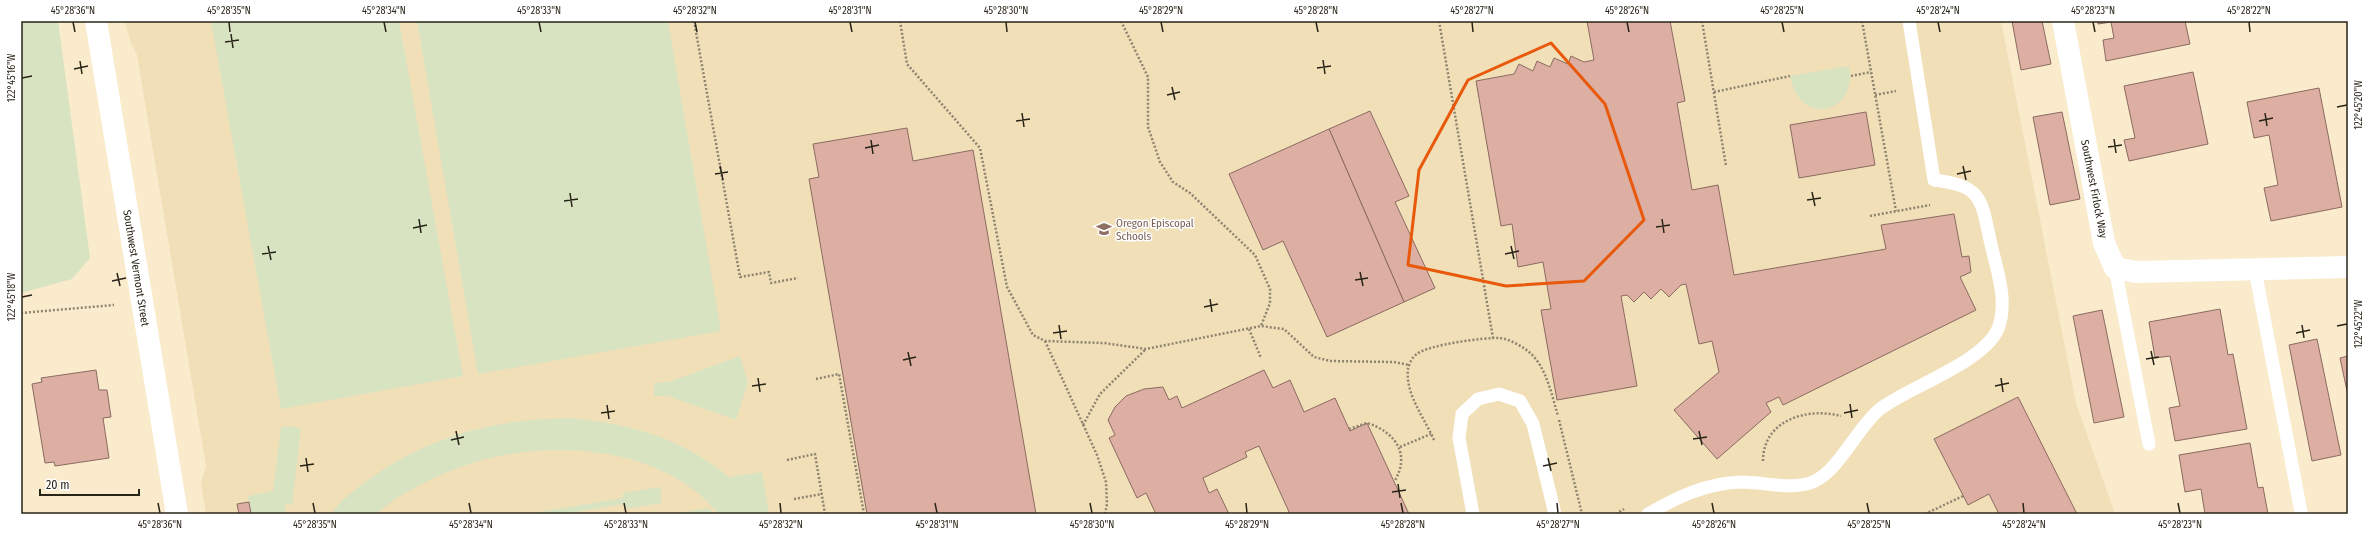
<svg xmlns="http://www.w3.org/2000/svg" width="2369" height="535" viewBox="0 0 2369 535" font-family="'Fira Sans Condensed',sans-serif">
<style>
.built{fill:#f1dfb8}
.green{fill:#d8e3c2}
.building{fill:#ddafa3;stroke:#8b6a61}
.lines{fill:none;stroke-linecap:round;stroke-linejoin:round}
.path{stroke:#8d836e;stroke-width:2.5;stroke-dasharray:2 2;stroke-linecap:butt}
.service{stroke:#fff;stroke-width:13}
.minor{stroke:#fff;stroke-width:22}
.marked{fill:none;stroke:#e8590c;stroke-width:3;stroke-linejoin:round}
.ticks{fill:none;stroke:#292418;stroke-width:1.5}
.labels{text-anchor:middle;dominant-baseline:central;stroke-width:3;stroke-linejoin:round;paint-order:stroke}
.street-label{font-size:11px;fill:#292418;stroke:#fff}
.education-label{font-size:11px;fill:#785e54;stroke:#fff;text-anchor:start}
.neatline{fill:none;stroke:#292418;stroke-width:1.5}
.ticks-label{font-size:10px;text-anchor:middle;fill:#292418}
</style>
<rect width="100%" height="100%" fill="#f9ebcb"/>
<path class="built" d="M125,21H2001L2076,403L2115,514H206L201,483L206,466L137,55L130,41Z"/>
<g class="green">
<path d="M21,21H58L90,258L72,279L21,293Z"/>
<path d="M211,21H399L463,376L281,409Z"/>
<path d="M417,21H668L721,331L478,374Z"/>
<path d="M1849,66C1858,115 1799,127 1790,76Z"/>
<path d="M740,356L748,383L736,420L668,396H654V383L669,382Z"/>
<path d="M570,418C630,424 684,438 731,479V477L762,472L769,514H719C660,442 539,437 458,468C436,476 415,487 395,499C389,503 383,510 376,513C368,517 341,514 331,514C343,498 360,485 377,474C435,434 500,419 570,418Z"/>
<path d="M292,426L301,429L292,505L286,504L285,514H251L248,496L273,491L281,427Z"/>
<path d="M660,487L662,503L625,509L624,504L563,514H527L623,498V493Z"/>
<path d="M709,508L714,514H673Z"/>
</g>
<g class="building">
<path d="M1587,21H1670L1685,101L1677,103L1692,190L1718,185L1734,275L1886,249L1881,225L1954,214L1962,257L1969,256L1971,272L1960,277L1976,310L1783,405L1779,397L1766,403L1771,412L1717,459L1674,410L1719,372L1712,341L1699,344L1686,284L1681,285L1669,297L1661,289L1651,299L1644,292L1634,302L1627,295L1621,296L1637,386L1557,400L1541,310L1551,309L1543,262L1518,267L1512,224L1501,226L1476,81L1514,74L1519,64L1533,71L1537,61L1550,67L1554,58L1568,64L1571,56L1584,62L1594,60Z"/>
<path d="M2012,21H2042L2051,64L2021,70Z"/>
<path d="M2098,21H2185L2190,44L2106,61L2103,40L2114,38L2111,22L2098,24Z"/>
<path d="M2193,72L2208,144L2129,161L2124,140L2135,138L2124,86Z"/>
<path d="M2319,88L2342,207L2271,221L2264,188L2278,185L2269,135L2254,138L2247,102Z"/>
<path d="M1370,111L1409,196L1395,202L1435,288L1404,302L1329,129Z"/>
<path d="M1866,112L1875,165L1799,178L1790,125Z"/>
<path d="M2062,112L2080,199L2050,205L2033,117Z"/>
<path d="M907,128L913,161L973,150L1036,514H867L809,179L819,177L813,144Z"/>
<path d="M1329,129L1404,302L1327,337L1283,241L1263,250L1229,174Z"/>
<path d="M2220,309L2228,355L2233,354L2247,429L2175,441L2169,408L2180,406L2170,356L2155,358L2149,322Z"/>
<path d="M2102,310L2124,417L2094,423L2073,316Z"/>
<path d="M2317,339L2341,455L2312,461L2289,345Z"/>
<path d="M2348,356V391H2347L2340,358Z"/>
<path d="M96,370L99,390H107L111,417L103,418L109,458L55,466L54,462L45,463L32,384L42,382L41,378Z"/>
<path d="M1264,370L1273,388L1290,380L1304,412L1335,398L1350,431L1367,423L1409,514H1290L1259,446L1245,452L1247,457L1203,478L1209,493L1217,489L1229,514H1156L1146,493L1137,498L1109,438L1115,435L1108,420L1115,407L1126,396L1144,389L1163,387L1169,400L1177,396L1182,408Z"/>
<path d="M2018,397L2077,514H1999L1989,494L1968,505L1934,439Z"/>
<path d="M2250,443L2258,488L2263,487L2268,514H2205L2201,489L2185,492L2179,455Z"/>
<path d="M249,502L251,514H239L237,504Z"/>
</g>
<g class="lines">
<g class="path">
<path d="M694,21L740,277L769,272L771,283L798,278"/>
<path d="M900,21L907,64L980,148L1007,287L1033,335L1045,341L1104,343L1146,349L1261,326L1284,329L1314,357L1330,361L1394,362L1409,365"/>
<path d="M1121,21L1148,77V127L1160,162L1173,182L1190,193L1255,255L1270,289V303L1261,326"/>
<path d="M1439,21L1493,338"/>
<path d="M1702,21L1726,166"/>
<path d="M1862,21L1896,211"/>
<path d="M1851,76L1871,72"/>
<path d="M1714,92L1790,76"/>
<path d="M1875,95L1896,91"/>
<path d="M1870,216L1930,205"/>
<path d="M21,313L114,305"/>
<path d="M1249,329L1261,358"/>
<path d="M1045,341L1097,455L1106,482L1107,504L1105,514"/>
<path d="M816,379L839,374L864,514"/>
<path d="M1559,420L1582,514"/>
<path d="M1083,425L1100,394L1146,349"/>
<path d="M1349,429L1367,423C1396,432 1411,455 1394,482"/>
<path d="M1434,440C1425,419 1405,394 1408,369C1409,364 1412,357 1417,354C1427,345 1486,337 1500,338C1508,339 1518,344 1525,349C1546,363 1551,393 1558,416"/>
<path d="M1400,447L1431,434"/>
<path d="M787,460L815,454L825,514"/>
<path d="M1763,461C1763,420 1807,407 1841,416"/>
<path d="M794,499L822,494"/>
<path d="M1616,514L1624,509"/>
<path d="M1925,514L1963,496"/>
</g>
<g class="service">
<path d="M2115,268L2149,444"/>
<path d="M2255,270L2301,512"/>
<path d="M1473,514L1459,438L1462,414L1478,399L1499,394L1520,401L1533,424L1555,514"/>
<path d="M1648,514C1677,497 1707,483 1741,482C1763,482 1785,489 1807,484C1837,477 1856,428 1880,409C1910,386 1988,361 1999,326C2008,298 1996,268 1990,240C1981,197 1981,186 1934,180L1909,21"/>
</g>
<g class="minor">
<path d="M96,21L177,514"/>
<path d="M2063,21L2104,243L2115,268L2136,272L2348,267"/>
</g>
</g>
<path class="marked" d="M1551,43L1605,104L1644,220L1584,281L1506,286L1408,265L1419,170L1468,80Z"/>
<path class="ticks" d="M73,22L75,32M229,22L230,32M384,22L386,32M539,22L541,32M695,22L697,32M850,22L852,32M1006,22L1007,32M1161,22L1163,32M1316,22L1318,32M1472,22L1473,32M1627,22L1629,32M1782,22L1784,32M1938,22L1940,32M2093,22L2095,32M2249,22L2250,32M231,34L233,48M225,42L239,40M1323,60L1325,74M80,61L82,74M1317,68L1331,66M74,69L88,66M22,78L32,76M1172,87L1175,100M1167,95L1180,92M2337,107L2347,105M1022,113L1024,127M2265,113L2267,126M1016,121L1030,119M2259,121L2273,118M2114,139L2116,153M871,140L873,154M2108,147L2122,145M865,148L879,145M720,166L723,180M1963,166L1966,180M715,174L728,172M1957,174L1971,171M1812,192L1815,206M570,193L572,207M1807,200L1821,198M564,201L578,199M419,219L421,233M1662,219L1664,233M1656,227L1670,225M413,228L427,225M268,246L271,260M1511,246L1514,259M262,254L276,252M1505,254L1519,251M1360,272L1363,286M117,273L120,286M1355,280L1368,278M112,281L126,278M22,297L32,295M1210,299L1212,312M1204,307L1218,304M1059,325L1061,339M2302,325L2304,338M2337,326L2347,324M1053,333L1067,331M2296,333L2310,330M2151,351L2154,365M908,352L911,366M2146,359L2159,357M903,360L916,357M758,378L760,392M2001,378L2003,392M752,386L766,384M1995,386L2009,383M1850,404L1852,418M607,405L609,419M601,413L615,411M1844,413L1858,410M456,431L459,445M1699,431L1702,445M1693,439L1707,437M451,440L464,437M306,458L308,472M1548,458L1551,471M300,466L314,464M1543,466L1557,463M1398,484L1400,498M1392,492L1406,490M158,503L160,513M313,503L315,513M469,503L471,513M624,503L626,513M780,503L781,513M935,503L937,513M1090,503L1092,513M1246,503L1247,513M1401,503L1403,513M1557,503L1558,513M1712,503L1714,513M1867,503L1869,513M2023,503L2024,513M2178,503L2180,513"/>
<defs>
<g id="school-bare" transform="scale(1.2)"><path d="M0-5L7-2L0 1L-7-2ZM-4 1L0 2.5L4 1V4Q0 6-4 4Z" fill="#8d6e63" stroke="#fff" stroke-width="2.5" paint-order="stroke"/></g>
</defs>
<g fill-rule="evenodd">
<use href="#school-bare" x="1104" y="229"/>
</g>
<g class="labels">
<g class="street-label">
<text transform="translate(2094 189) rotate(79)">Southwest Firlock Way</text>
<text transform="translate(136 268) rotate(81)">Southwest Vermont Street</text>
</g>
<g class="education-label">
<text x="1116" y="223">Oregon Episcopal<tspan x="1116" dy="13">Schools</tspan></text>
</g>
</g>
<rect width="2369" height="535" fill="none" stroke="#ffffff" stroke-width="44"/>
<path d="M40 489v6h99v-6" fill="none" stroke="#292418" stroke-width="2"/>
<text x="46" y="489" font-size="12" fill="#292418" stroke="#ffffff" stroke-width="3" paint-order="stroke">20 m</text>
<rect x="22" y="22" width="2325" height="491" class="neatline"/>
<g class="ticks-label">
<text x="73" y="14">45°28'36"N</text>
<text x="229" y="14">45°28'35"N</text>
<text x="384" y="14">45°28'34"N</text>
<text x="539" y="14">45°28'33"N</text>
<text x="695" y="14">45°28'32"N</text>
<text x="850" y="14">45°28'31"N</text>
<text x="1006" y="14">45°28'30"N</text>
<text x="1161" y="14">45°28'29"N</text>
<text x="1316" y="14">45°28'28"N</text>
<text x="1472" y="14">45°28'27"N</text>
<text x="1627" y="14">45°28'26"N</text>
<text x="1782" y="14">45°28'25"N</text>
<text x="1938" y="14">45°28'24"N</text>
<text x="2093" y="14">45°28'23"N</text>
<text x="2249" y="14">45°28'22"N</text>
<text transform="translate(11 78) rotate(-90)" y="4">122°45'16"W</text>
<text transform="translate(2358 105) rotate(-90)" y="4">122°45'20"W</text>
<text transform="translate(11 297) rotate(-90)" y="4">122°45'18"W</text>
<text transform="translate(2358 324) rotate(-90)" y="4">122°45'22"W</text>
<text x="160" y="528">45°28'36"N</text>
<text x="315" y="528">45°28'35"N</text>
<text x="471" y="528">45°28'34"N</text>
<text x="626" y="528">45°28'33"N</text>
<text x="781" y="528">45°28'32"N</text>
<text x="937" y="528">45°28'31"N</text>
<text x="1092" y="528">45°28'30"N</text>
<text x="1247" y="528">45°28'29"N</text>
<text x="1403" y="528">45°28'28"N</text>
<text x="1558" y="528">45°28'27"N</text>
<text x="1714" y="528">45°28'26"N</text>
<text x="1869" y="528">45°28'25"N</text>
<text x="2024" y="528">45°28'24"N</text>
<text x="2180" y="528">45°28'23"N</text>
</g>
</svg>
